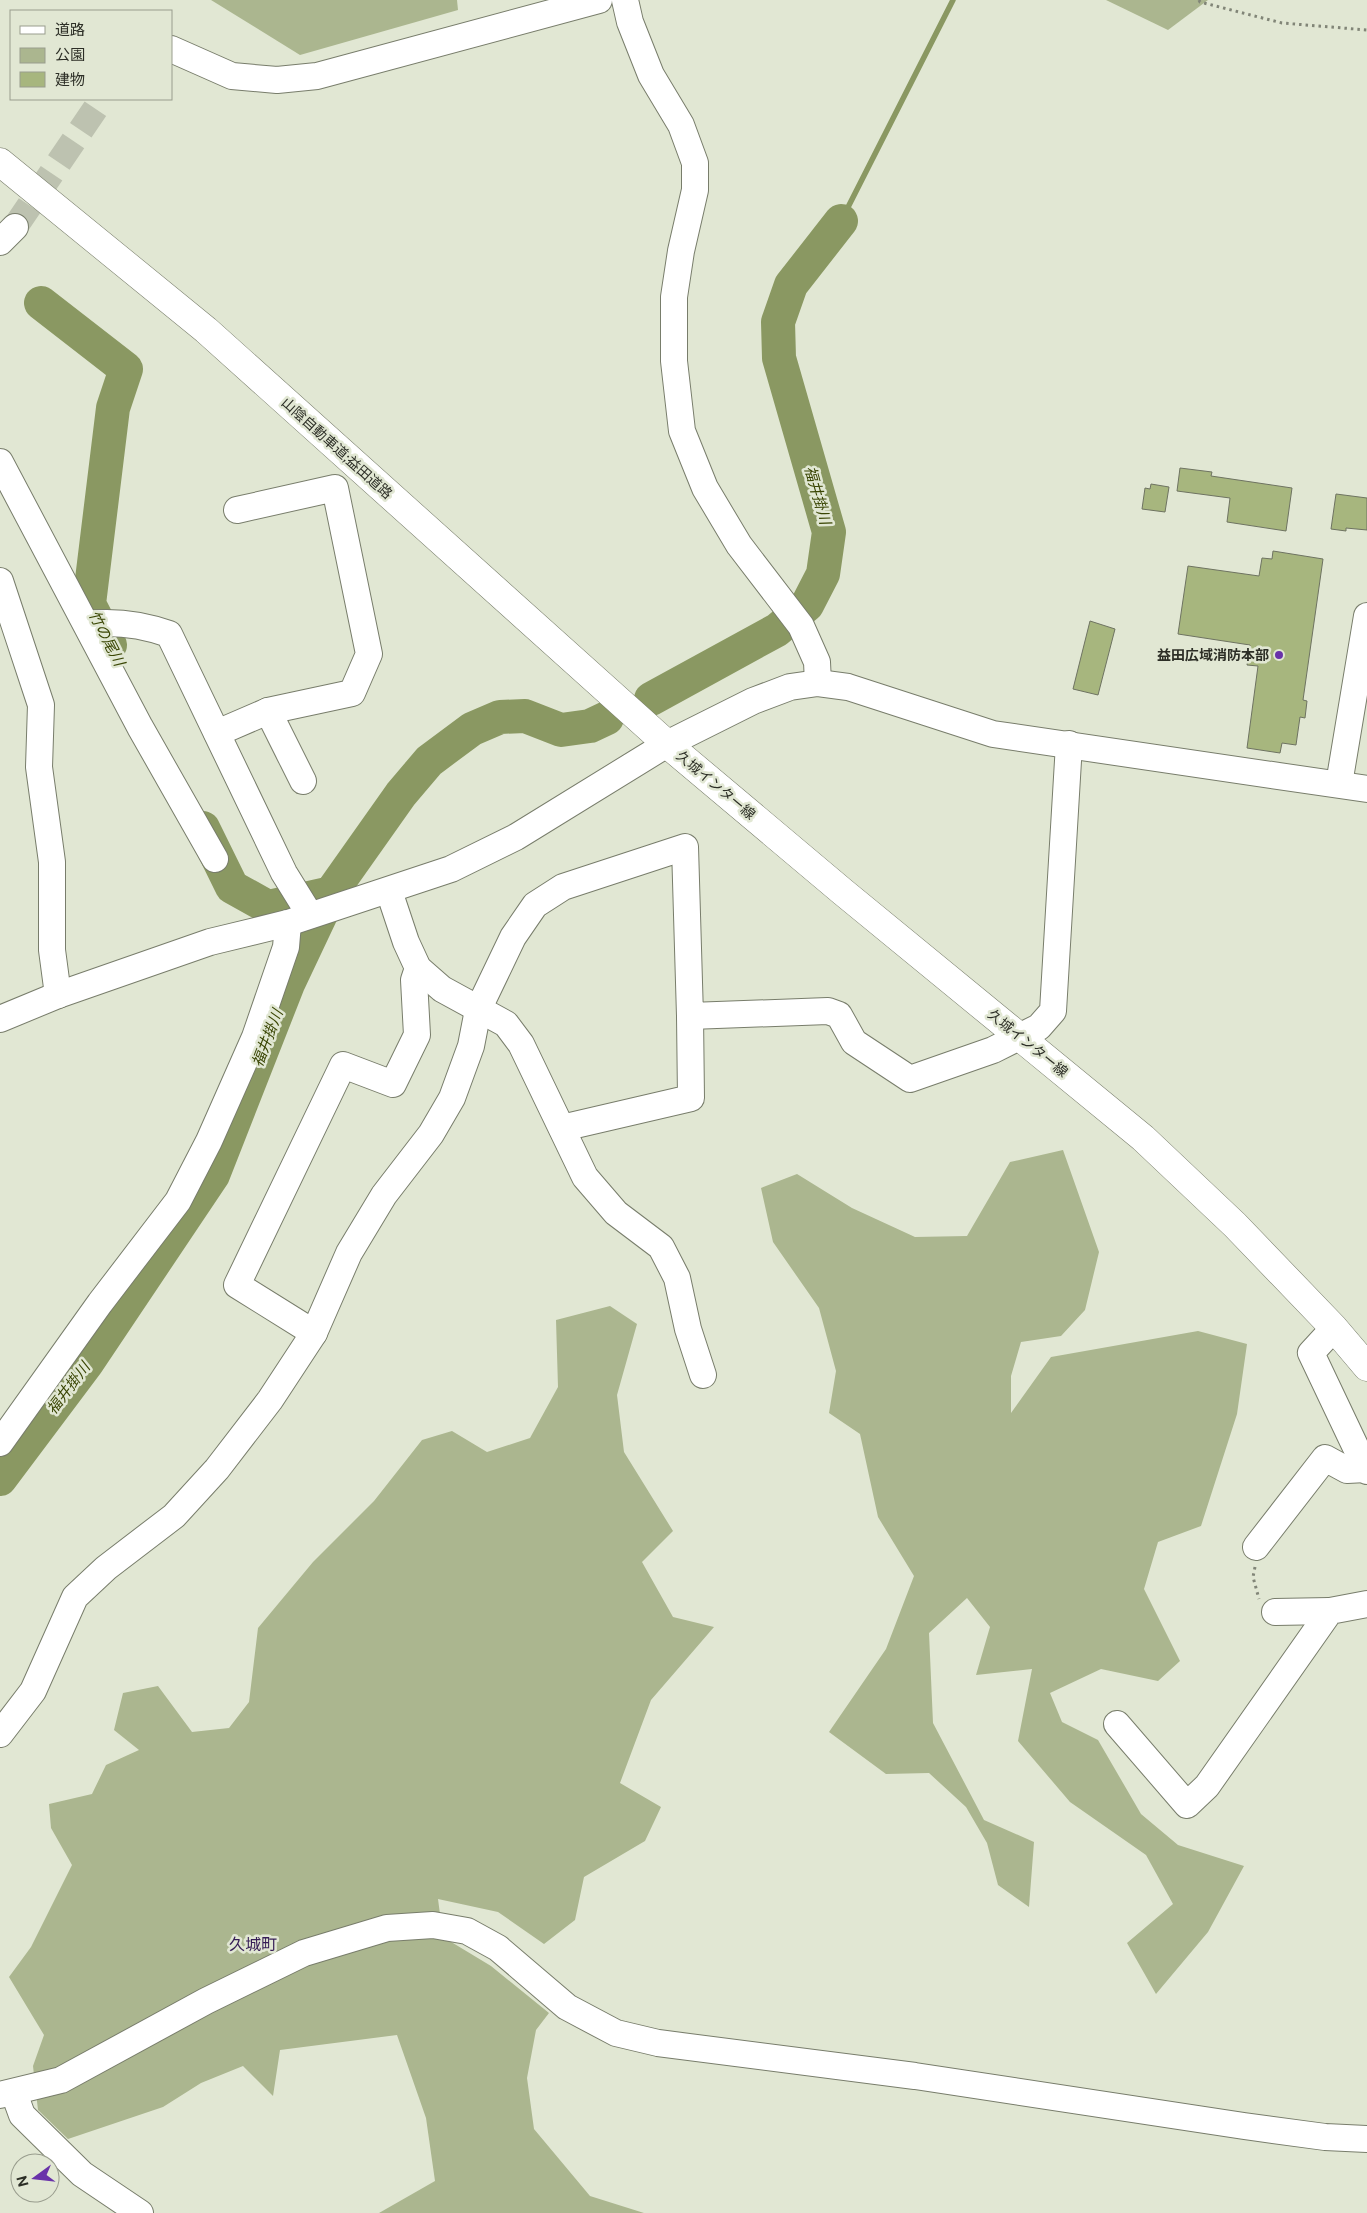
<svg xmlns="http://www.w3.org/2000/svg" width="1367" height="2213" viewBox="0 0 1367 2213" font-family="'Public Sans','Noto Sans JP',sans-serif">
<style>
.green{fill:#abb68f}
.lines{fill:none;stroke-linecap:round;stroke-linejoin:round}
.stream{stroke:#8a9862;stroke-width:5.5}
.river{stroke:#8a9862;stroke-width:34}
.building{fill:#a7b67e;stroke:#6e7361}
.minor-tunnel{stroke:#bdc2b0;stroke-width:26;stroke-dasharray:26 13;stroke-linecap:butt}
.minor-casing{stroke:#787d6b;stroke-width:28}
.major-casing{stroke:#787d6b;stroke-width:29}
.highway-casing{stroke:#787d6b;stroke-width:29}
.path{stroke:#818577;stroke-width:3;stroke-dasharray:2.5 4;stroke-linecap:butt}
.minor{stroke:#fff;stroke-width:26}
.major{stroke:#fff;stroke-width:28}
.highway{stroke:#fff;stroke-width:28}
.poi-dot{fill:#6932a9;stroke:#e1e7d3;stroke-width:2}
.labels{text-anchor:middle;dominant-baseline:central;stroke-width:5;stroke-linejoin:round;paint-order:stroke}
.street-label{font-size:14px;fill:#2c2e26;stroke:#e1e7d3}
.poi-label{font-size:14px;font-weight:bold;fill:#2c2e26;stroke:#e1e7d3;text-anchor:end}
.water-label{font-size:15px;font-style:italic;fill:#3a4604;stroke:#e1e7d3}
.quarter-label{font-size:16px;fill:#361d56;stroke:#e1e7d3}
</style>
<rect width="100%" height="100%" fill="#e1e7d3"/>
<g class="green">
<path d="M211,0H457L458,10L300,55Z"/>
<path d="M1106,0H1208L1168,30Z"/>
<path d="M1063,1150L1099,1252L1085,1310L1061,1336L1021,1342L1011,1376V1413L1051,1357L1198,1331L1247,1344L1237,1414L1201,1526L1158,1542L1144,1589L1180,1661L1158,1681L1101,1669L1050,1693L1062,1722L1098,1740L1141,1814L1178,1845L1244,1866L1208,1932L1156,1994L1127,1943L1173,1904L1146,1855L1070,1802L1018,1741L1032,1669L976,1675L990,1627L967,1598L929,1633L933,1723L984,1820L1034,1842L1029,1907L998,1885L987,1843L966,1807L929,1773L886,1774L829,1732L886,1649L914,1576L878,1517L860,1434L829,1413L836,1371L819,1308L773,1242L761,1188L797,1174L852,1208L915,1237L967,1236L1010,1162Z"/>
<path d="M610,1306L637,1324L617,1395L624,1452L673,1531L642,1562L673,1617L714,1627L651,1700L620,1783L661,1807L645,1841L584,1877L575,1920L544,1944L498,1912L438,1899L443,1937L491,1966L549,2013L536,2030L527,2078L534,2129L590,2196L644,2213H379L435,2181L426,2118L397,2035L280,2050L273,2096L243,2066L201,2083L163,2107L68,2139L38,2110L33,2066L44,2035L9,1977L31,1947L72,1865L51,1828L49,1804L92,1794L106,1765L139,1750L114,1730L123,1693L158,1686L192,1732L229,1728L249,1702L258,1628L313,1562L374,1501L422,1440L452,1431L487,1452L530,1438L558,1387L556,1320Z"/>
</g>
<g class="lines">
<path class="stream" d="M841,221L953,0"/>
<g class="river">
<path d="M41,303L126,369L113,408L89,604L110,645"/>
<path d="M651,699L777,630L807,605L823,574L829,532L779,358L778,322L791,285L841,221"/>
<path d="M203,828L232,887L268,907L331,893"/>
<path d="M0,1479L87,1363L213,1175L288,984L331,893L401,794L429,761L472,729L500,717L525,716L561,730L590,726L607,718"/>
</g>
</g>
<g class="building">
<path d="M1180,468L1212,472L1211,476L1292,488L1286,531L1227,522L1230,498L1177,491Z"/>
<path d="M1151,484L1169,487L1165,512L1142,509L1145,488L1150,489Z"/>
<path d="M1336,494L1367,498V530L1346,528V531L1331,529Z"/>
<path d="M1273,551L1323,559L1303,700L1307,701L1305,718L1300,717L1296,745L1282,743L1280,753L1247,748L1258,666L1247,665L1250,645L1178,634L1188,566L1259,576L1262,558L1272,559Z"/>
<path d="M1090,621L1115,629L1098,695L1073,689Z"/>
</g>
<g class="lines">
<path class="minor-tunnel" d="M15,227L102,99"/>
<g class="minor-casing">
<g id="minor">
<path d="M625,0L630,22L651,75L681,125L695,163V190L681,251L674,297V361L682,431L705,488L739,545L801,626L817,662L818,683"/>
<path d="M171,49L232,76L277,80L317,76L599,0"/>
<path d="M0,242L15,227"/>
<path d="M0,462L140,727L215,859"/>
<path d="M0,581L41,705L39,767L52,862V950L58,995"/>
<path d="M87,624C114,621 144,625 169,634L284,873L310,915"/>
<path d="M268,711L303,781"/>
<path d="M217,733L268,711L352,693L369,654L335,488L237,510"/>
<path d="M1339,784L1367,616"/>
<path d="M389,891L406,942L418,968L442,989L506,1024L521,1044L585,1177L616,1213L661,1247L677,1278L688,1329L703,1375"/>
<path d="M0,1019L58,995L210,942L288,923L451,869L516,837L667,744L753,701L790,687L818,683L848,687L993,734L1367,789"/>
<path d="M562,1128L691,1098L690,1016"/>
<path d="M1334,1328L1311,1353L1367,1471"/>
<path d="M314,1333L237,1285L343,1065L393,1084L417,1035L414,980L418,968"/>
<path d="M0,1443L100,1303L178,1201L209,1141L255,1037L286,947L288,923"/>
<path d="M1256,1547L1325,1458L1347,1470L1366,1469"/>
<path d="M1275,1612L1330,1611"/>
<path d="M1117,1724L1187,1805L1207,1786L1330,1611L1367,1604"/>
<path d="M0,1734L33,1691L75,1597L106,1568L174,1516L217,1469L270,1400L314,1333L349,1253L384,1195L431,1134L452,1098L471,1046L478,1010L513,937L535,905L563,887L685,847L690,1016L828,1011L839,1015L854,1042L910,1079L993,1050L1039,1027L1053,1011L1069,744"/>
<path d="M14,2093L22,2115L82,2174L140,2213"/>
<path d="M0,2095L61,2080L206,2001L304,1953L387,1928L433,1925L467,1931L498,1948L567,2007L616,2033L658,2043L915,2076L1244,2126L1325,2137L1367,2139"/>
</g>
</g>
<g class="major-casing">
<path id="major" d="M667,744L843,892L1143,1138L1235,1225L1334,1328L1367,1367"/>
</g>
<g class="highway-casing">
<path id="highway" d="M0,162L206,330L667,744"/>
</g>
<g class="path">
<path d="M1199,0L1200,2L1282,23L1367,30"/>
<path d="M1255,1567L1253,1577L1259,1599"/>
</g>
<use href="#minor" class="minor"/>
<use href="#major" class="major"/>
<use href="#highway" class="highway"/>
</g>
<circle class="poi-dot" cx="1279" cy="655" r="5"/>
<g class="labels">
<g class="street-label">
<text transform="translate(337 448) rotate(42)">山陰自動車道;益田道路</text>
<text transform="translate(716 785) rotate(40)">久城インター線</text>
<text transform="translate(1028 1043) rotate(39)">久城インター線</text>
</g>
<g class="poi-label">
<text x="1269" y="655">益田広域消防本部</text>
</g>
<g class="water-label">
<text transform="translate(818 495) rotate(74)">福井掛川</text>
<text transform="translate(107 638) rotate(63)">竹の尾川</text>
<text transform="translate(267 1038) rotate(-69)">福井掛川</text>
<text transform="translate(68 1388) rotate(-53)">福井掛川</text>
</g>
<g class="quarter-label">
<text x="253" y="1944">久城町</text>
</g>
</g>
<rect x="10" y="10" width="162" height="90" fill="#e1e7d3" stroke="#999d8e"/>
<rect x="20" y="26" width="25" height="8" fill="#ffffff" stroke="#999d8e"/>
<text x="55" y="35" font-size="15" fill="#2c2e26">道路</text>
<rect x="20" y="48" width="25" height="15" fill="#abb68f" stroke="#999d8e"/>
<text x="55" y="60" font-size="15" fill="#2c2e26">公園</text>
<rect x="20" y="72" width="25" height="15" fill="#a7b67e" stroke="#999d8e"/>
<text x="55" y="85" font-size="15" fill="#2c2e26">建物</text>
<g transform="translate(35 2178) rotate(255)"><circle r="24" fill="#e1e7d3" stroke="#999d8e"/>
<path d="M0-4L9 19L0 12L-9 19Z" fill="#6932a9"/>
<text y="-8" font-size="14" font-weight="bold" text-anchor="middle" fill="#2c2e26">N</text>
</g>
</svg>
